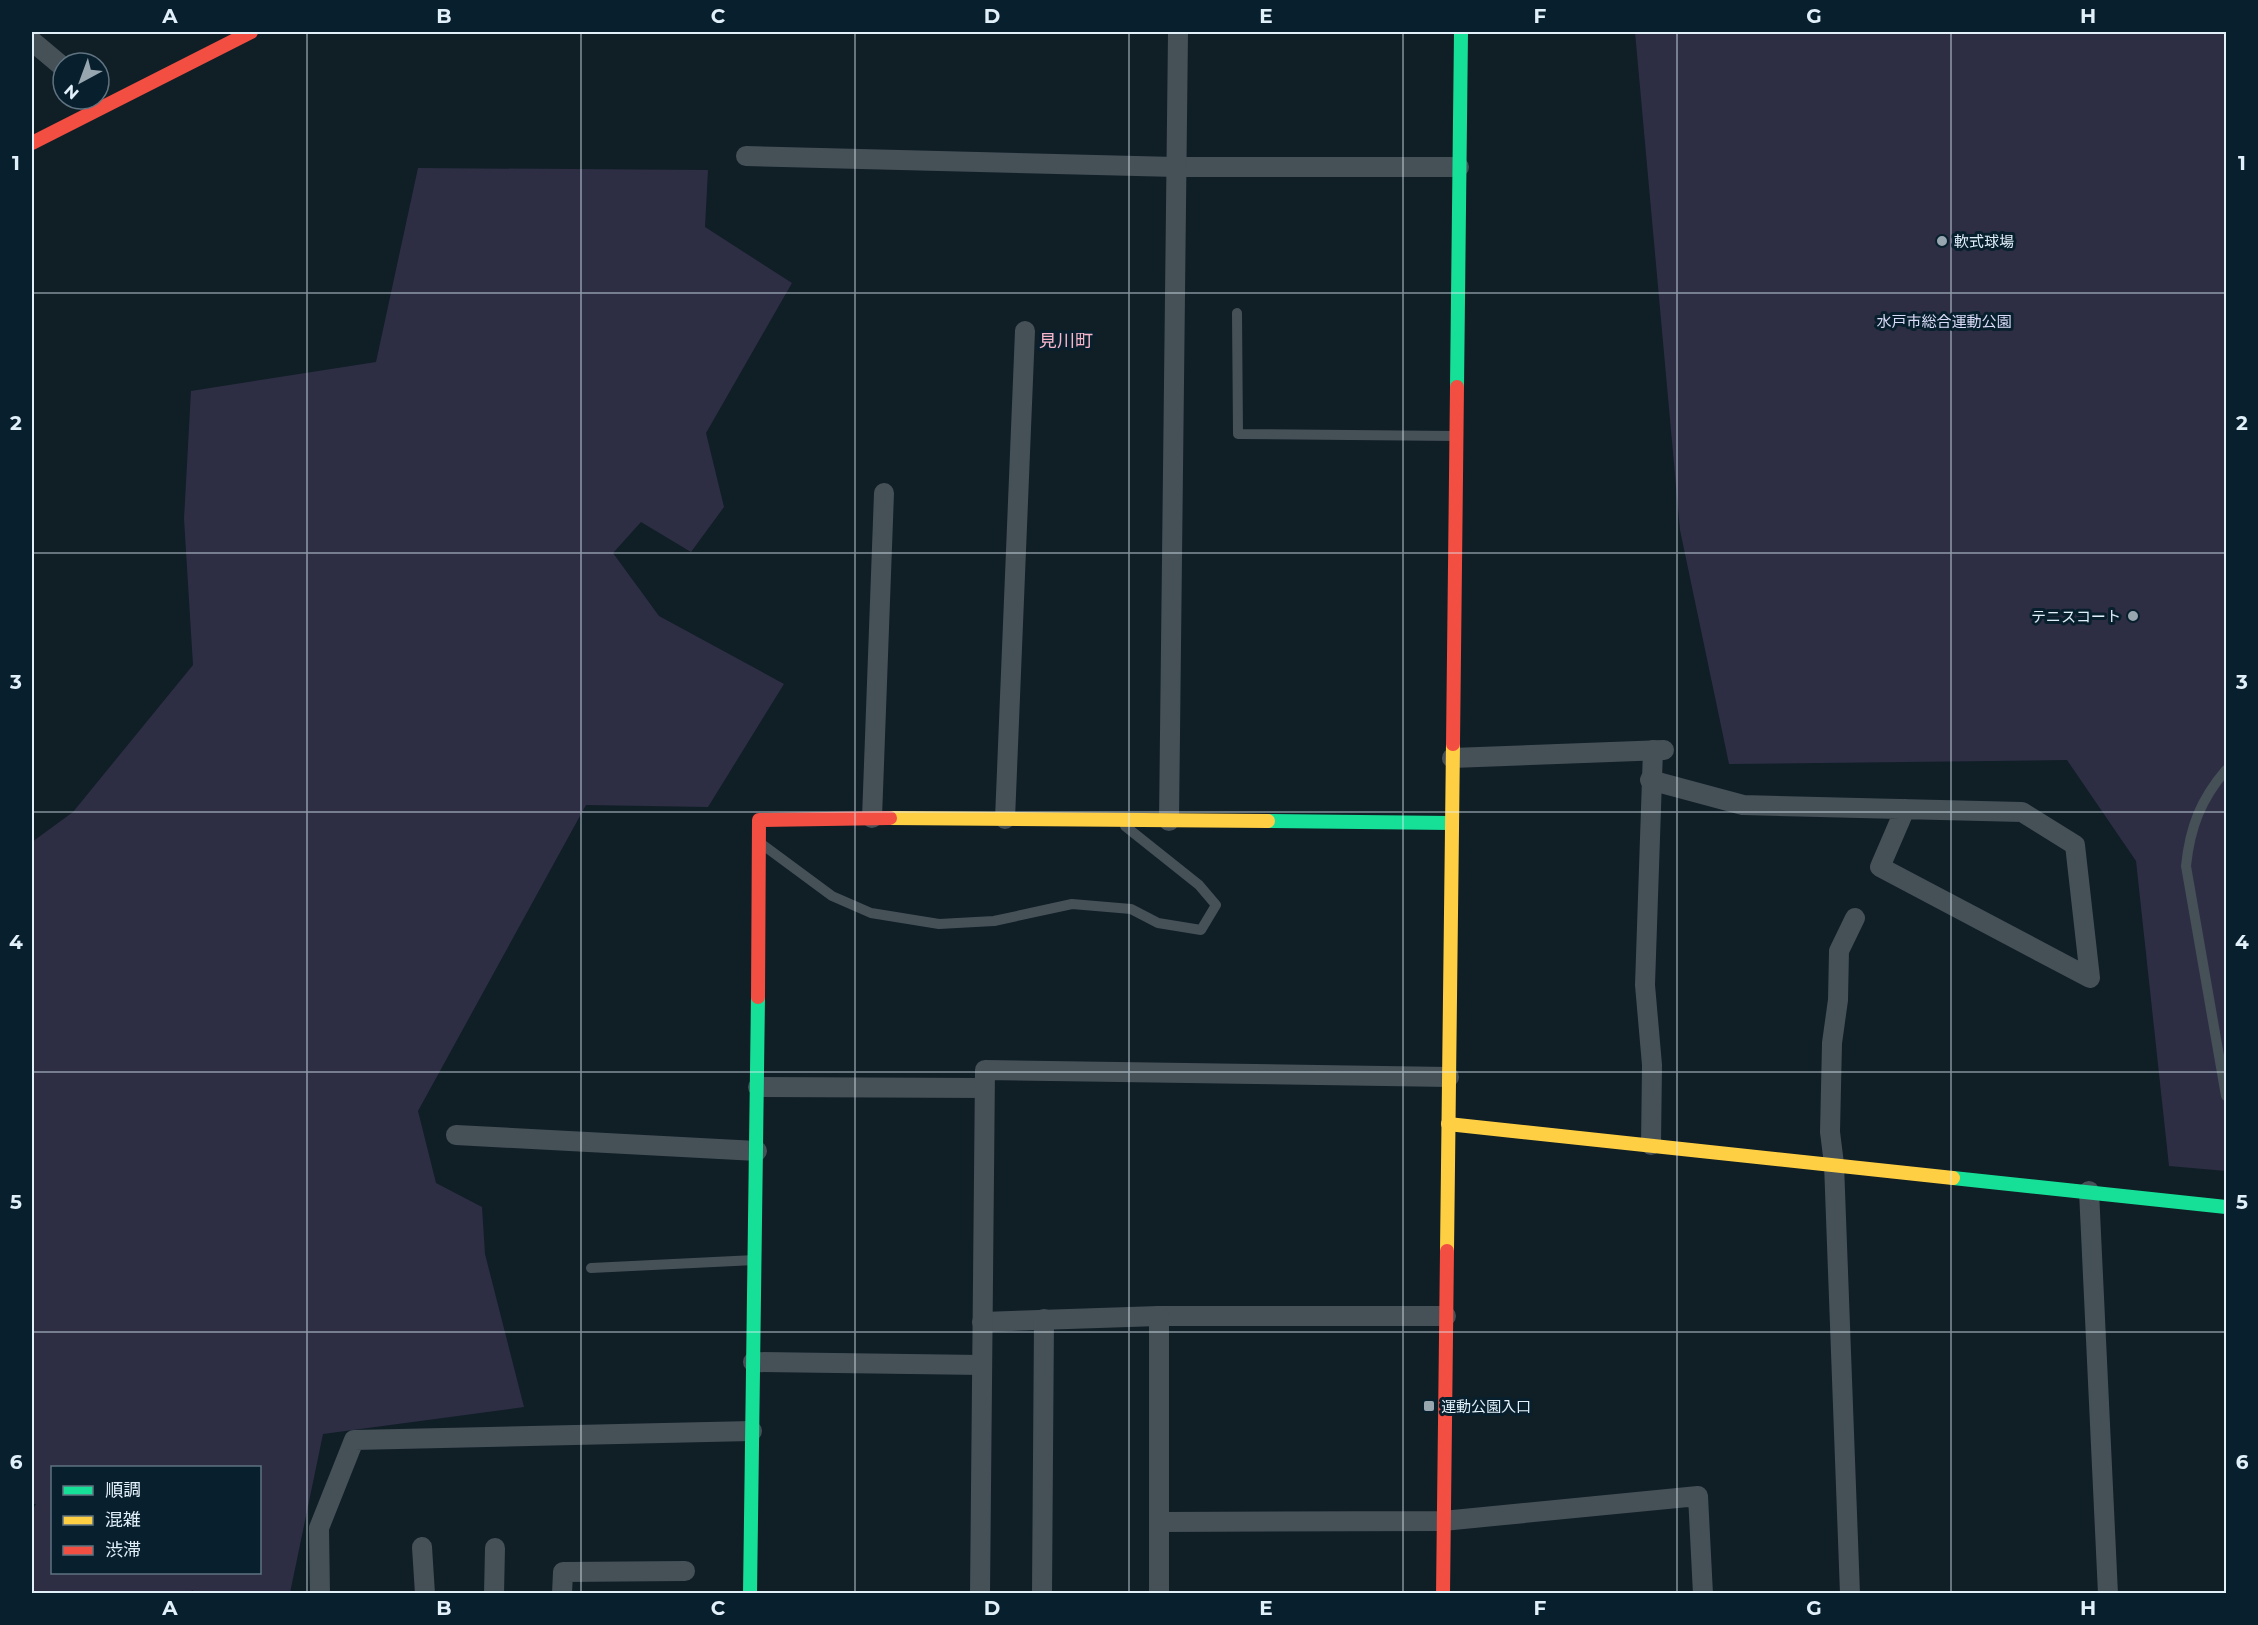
<svg xmlns="http://www.w3.org/2000/svg" width="2258" height="1625" viewBox="0 0 2258 1625" font-family="Montserrat,'Noto Sans JP',sans-serif">
<style>
.green{fill:#2d2e44;fill-rule:evenodd}
.lines{fill:none;stroke-linecap:round;stroke-linejoin:round}
.lane{stroke:#465057;stroke-width:10}
.street{stroke:#465057;stroke-width:20}
.fast{stroke:#16e098;stroke-width:14}
.slow{stroke:#ffcf43;stroke-width:14}
.jam{stroke:#f24e42;stroke-width:14}
.grid{fill:none;stroke:#e2f0fa;stroke-width:1.5;stroke-opacity:0.55}
.poi-dot{fill:#98a6b0;stroke:#08202e;stroke-width:2}
.labels{text-anchor:middle;dominant-baseline:central;stroke-width:6;stroke-linejoin:round;paint-order:stroke}
.poi-label{font-size:15px;fill:#e2f0fa;stroke:#08202e;text-anchor:start}
.park-label{font-size:15px;fill:#dadbf8;stroke:#08202e}
.quarter-label{font-size:18px;fill:#f7b6cc;stroke:#08202e}
.neatline{fill:none;stroke:#e2f0fa;stroke-width:2}
.grid-label{font-size:20px;text-anchor:middle;font-weight:bold;fill:#e2f0fa}
</style>
<rect width="100%" height="100%" fill="#101e26"/>
<g class="green">
<path d="M1635,32H2226V1171L2169,1166L2136,861L2067,760L1729,764L1680,530Z"/>
<path d="M418,168L708,170L705,227L792,283L706,433L724,507L691,552L641,522L613,553L659,616L784,684L708,807L586,805L418,1111L436,1183L482,1207L485,1254L524,1407L323,1434L290,1593L197,1594L192,1590L190,1594L32,1593V1510L36,1504H32V842L73,812L193,665L184,519L191,391L376,362ZM52,1468H260V1572H52Z"/>
</g>
<g class="lines">
<g class="lane">
<path d="M1237,313L1238,434L1456,436"/>
<path d="M2226,770C2201,799 2190,827 2186,866L2226,1096"/>
<path d="M763,845L832,896L871,913L939,924L994,921L1072,904L1131,909L1158,923L1201,930L1216,905L1199,885L1125,826"/>
<path d="M591,1268L755,1260"/>
</g>
<g class="street">
<path d="M32,41L63,67"/>
<path d="M746,156L1176,167H1459"/>
<path d="M1452,758L1664,750"/>
<path d="M1650,780L1743,805L2022,812L2075,845L2090,978L1880,867L1905,809"/>
<path d="M872,818L884,493"/>
<path d="M1005,819L1025,331"/>
<path d="M1169,821L1178,32"/>
<path d="M758,1087L984,1088"/>
<path d="M456,1135L757,1151"/>
<path d="M1651,1145L1652,1065L1645,985L1653,750"/>
<path d="M2089,1191L2108,1594"/>
<path d="M982,1322L1159,1316H1446"/>
<path d="M753,1362L982,1365"/>
<path d="M1160,1522L1443,1521L1698,1496L1703,1594"/>
<path d="M422,1547L425,1594"/>
<path d="M320,1594L319,1528L354,1440L752,1431"/>
<path d="M494,1594L495,1548"/>
<path d="M562,1594L563,1572L685,1571"/>
<path d="M980,1594L985,1070L1449,1077"/>
<path d="M1042,1594L1044,1319"/>
<path d="M1159,1594V1316"/>
<path d="M1850,1594L1834,1164L1830,1132L1832,1043L1838,1000L1839,951L1855,918"/>
</g>
<g class="fast">
<path d="M1457,387L1461,32"/>
<path d="M1268,821L1451,823"/>
<path d="M1953,1178L2226,1207"/>
<path d="M750,1594L758,997"/>
</g>
<g class="slow">
<path d="M890,818L1268,821"/>
<path d="M1448,1124L1953,1178"/>
<path d="M1447,1251L1453,744"/>
</g>
<g class="jam">
<path d="M32,143L251,32"/>
<path d="M1453,744L1457,387"/>
<path d="M758,997L759,820L890,818"/>
<path d="M1443,1594L1447,1251"/>
</g>
</g>
<path class="grid" d="M307,32V1594M581,32V1594M855,32V1594M1129,32V1594M1403,32V1594M1677,32V1594M1951,32V1594M32,293H2226M32,553H2226M32,812H2226M32,1072H2226M32,1332H2226"/>
<g class="poi-dot">
<circle cx="1942" cy="241" r="6"/>
<circle cx="2133" cy="616" r="6"/>
<rect x="1423" y="1400" width="12" height="12" rx="3"/>
</g>
<g class="labels">
<g class="poi-label">
<text x="1954" y="241">軟式球場</text>
<text x="2121" y="616" text-anchor="end">テニスコート</text>
<text x="1441" y="1406">運動公園入口</text>
</g>
<g class="park-label">
<text x="1944" y="321">水戸市総合運動公園</text>
</g>
<g class="quarter-label">
<text x="1066" y="341">見川町</text>
</g>
</g>
<rect width="2258" height="1625" fill="none" stroke="#08202e" stroke-width="66"/>
<rect x="51" y="1466" width="210" height="108" fill="#08202e" stroke="#5f7380" stroke-width="1.5"/>
<rect x="63" y="1486" width="30" height="9" fill="#16e098" stroke="#5f7380" stroke-width="1.5"/>
<text x="105" y="1496" font-size="18" fill="#e2f0fa">順調</text>
<rect x="63" y="1516" width="30" height="9" fill="#ffcf43" stroke="#5f7380" stroke-width="1.5"/>
<text x="105" y="1526" font-size="18" fill="#e2f0fa">混雑</text>
<rect x="63" y="1546" width="30" height="9" fill="#f24e42" stroke="#5f7380" stroke-width="1.5"/>
<text x="105" y="1556" font-size="18" fill="#e2f0fa">渋滞</text>
<g transform="translate(81 81) rotate(221)"><circle r="28" fill="#08202e" stroke="#5f7380" stroke-width="1.5"/>
<path d="M0-4.5L10 22L0 15L-10 22Z" fill="#98a6b0"/>
<text y="-9" font-size="16" font-weight="bold" text-anchor="middle" fill="#e2f0fa">N</text>
</g>
<rect x="33" y="33" width="2192" height="1559" class="neatline"/>
<g class="grid-label">
<text x="170" y="23">A</text>
<text x="444" y="23">B</text>
<text x="718" y="23">C</text>
<text x="992" y="23">D</text>
<text x="1266" y="23">E</text>
<text x="1540" y="23">F</text>
<text x="1814" y="23">G</text>
<text x="2088" y="23">H</text>
<text x="16" y="170">1</text>
<text x="2242" y="170">1</text>
<text x="16" y="430">2</text>
<text x="2242" y="430">2</text>
<text x="16" y="689">3</text>
<text x="2242" y="689">3</text>
<text x="16" y="949">4</text>
<text x="2242" y="949">4</text>
<text x="16" y="1209">5</text>
<text x="2242" y="1209">5</text>
<text x="16" y="1469">6</text>
<text x="2242" y="1469">6</text>
<text x="170" y="1615">A</text>
<text x="444" y="1615">B</text>
<text x="718" y="1615">C</text>
<text x="992" y="1615">D</text>
<text x="1266" y="1615">E</text>
<text x="1540" y="1615">F</text>
<text x="1814" y="1615">G</text>
<text x="2088" y="1615">H</text>
</g>
</svg>
